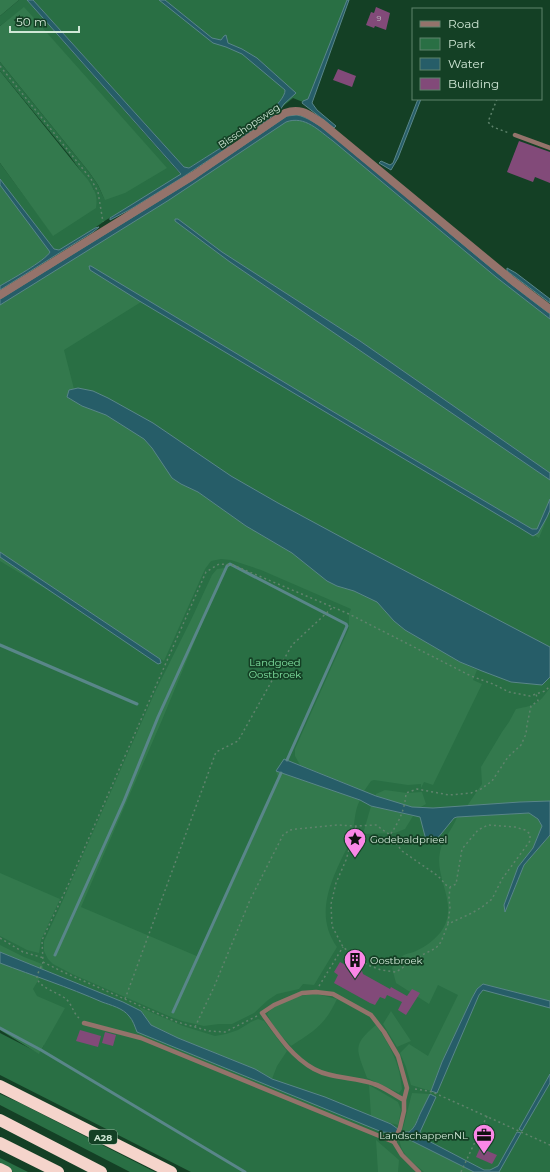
<svg xmlns="http://www.w3.org/2000/svg" width="550" height="1172" viewBox="0 0 550 1172" font-family="Montserrat,sans-serif">
<style>
.green{fill:#296f44}
.forest{fill:#33794d}
.water{fill:#265d68;stroke:#598689}
.lines{fill:none;stroke-linecap:round;stroke-linejoin:round}
.stream{stroke:#598689;stroke-width:3}
.building{fill:#824a79}
.path{stroke:#5f836c;stroke-width:1.5;stroke-dasharray:2 3;stroke-linecap:butt}
.service{stroke:#94736b;stroke-width:4.5}
.minor{stroke:#94736b;stroke-width:8}
.motorway{stroke:#f5d4cb;stroke-width:12}
.labels{text-anchor:middle;dominant-baseline:central;stroke-width:3.5;stroke-linejoin:round;paint-order:stroke}
.number-label{font-size:8px;fill:#bcc0bf}
.shield{fill:#144025;stroke:#98b5a1;stroke-width:1}
.shield-label{font-size:9px;font-weight:bold;fill:#d0e7d6}
.street-label{font-size:10px;fill:#d0e7d6;stroke:#144025}
.park-label{font-size:10px;fill:#81e2a1;stroke:#144025}
.poi-label{font-size:10px;fill:#d0e7d6;stroke:#144025;text-anchor:start}
</style>
<rect width="100%" height="100%" fill="#144025"/>
<g class="green">
<path d="M19,0H27L183,177L106,220L56,255L0,179V163L53,235L94,190L70,156L0,71V62L89,172L98,185L105,200L24,8L0,26V16Z"/>
<path d="M33,0H349L310,105L293,98L282,107L265,117L230,145L219,149L187,169L184,167Z"/>
<path d="M311,120L550,312V1172H191L0,1075V1033L39,1053L44,1045L0,1024V301L198,177Z"/>
<path d="M0,1094L20,1103L155,1172H130L0,1105Z"/>
<path d="M0,1158L28,1172H13L0,1166Z"/>
</g>
<g class="forest">
<path d="M0,0H19L0,16Z"/>
<path d="M24,7L167,168L125,193L105,200L98,185L89,172L0,62V26Z"/>
<path d="M0,71L88,180C95,191 98,195 96,208L53,236L0,163Z"/>
<path d="M292,114H301L550,317V511L539,538L141,302L64,350L74,389L69,390L67,397L82,406L106,415L144,439L181,484L198,492L246,526L292,553L327,581L337,586L354,591L378,602L394,621L405,630L460,662L477,670L473,680L482,684L433,785L424,782L421,788V784L408,785L374,780L371,781L364,791L300,765L295,756V749L349,628V614L351,609L261,570L231,560L221,559L211,561L205,569L164,661L0,561V299L191,181Z"/>
<path d="M0,179L56,255L0,290Z"/>
<path d="M225,568L162,720L81,907L199,957L278,777L276,771L360,800C354,811 355,824 352,836C349,845 344,853 340,862C327,890 317,919 337,947L314,985L303,984L299,989L277,994L268,1000L254,1013L232,1024H219L204,1026L182,1021L171,1017L72,974L53,964L48,959L44,951V941L63,900L155,692L191,620L212,575L217,569Z"/>
<path d="M550,688V801L520,802L467,806L482,784L481,767L502,732L509,722L516,709C537,705 538,704 550,688Z"/>
<path d="M385,790L407,793L422,792L426,804L419,808L402,805L376,796V794Z"/>
<path d="M371,806L413,816L405,829L395,833L363,834Z"/>
<path d="M529,813L538,819L542,826L533,848L518,867L508,905L524,865L550,835V1001L484,984L477,989L472,998L442,1062L431,1091L411,1085L406,1067L400,1053L409,1044L428,1056L458,995L438,985L429,1004L396,983L392,968C395,964 400,957 404,955C408,953 412,953 416,951C425,947 434,940 440,933C461,906 434,879 440,852C442,839 453,829 457,817Z"/>
<path d="M0,873L60,899L41,940L39,953L27,950L0,936Z"/>
<path d="M0,945L24,957L42,964L44,970L0,952Z"/>
<path d="M0,963L40,977L33,989L37,996L65,1008L39,1054L0,1030Z"/>
<path d="M317,994L337,999C325,1025 314,1031 291,1046L275,1029L267,1014C278,1000 299,995 317,994Z"/>
<path d="M139,1007L183,1026L215,1036L226,1034L238,1030L251,1022L258,1019L264,1021L287,1051L277,1066L272,1079L255,1069L178,1038L151,1025Z"/>
<path d="M391,1011L411,1041L397,1047L383,1024Z"/>
<path d="M376,1025C390,1045 400,1064 402,1089L399,1093L367,1078C357,1049 351,1046 376,1025Z"/>
<path d="M369,1085L398,1102L401,1110L398,1125L383,1121L371,1116Z"/>
<path d="M412,1093L430,1094C427,1100 424,1106 421,1112C417,1120 416,1127 410,1132H402Z"/>
<path d="M400,1135L474,1172H424C413,1162 397,1152 400,1135Z"/>
<path d="M376,1140L399,1160L398,1172H378Z"/>
</g>
<g class="water">
<path d="M27,0H33L184,167L189,168L219,149L230,145V146L183,177L131,209L110,220V218L181,174Z"/>
<path d="M159,0H165L212,38L221,40L224,36L226,35L228,43L242,49L257,58L296,93L284,104L280,110L270,118L241,138L240,137C250,129 286,102 285,90L242,54L226,47L213,43Z"/>
<path d="M347,0H349L312,103L317,110L336,126L334,128L302,103L303,101L308,99Z"/>
<path d="M418,99H421L398,158L391,170L379,163L381,161L390,165L393,163Z"/>
<path d="M297,115C317,119 343,145 359,158C423,209 484,265 550,314V319L496,277L333,141C319,131 305,115 286,122L169,200L0,305V299L191,181L287,116Z"/>
<path d="M0,179L54,249L59,250L95,228L99,227L93,232L0,290V286C10,280 45,261 50,252L0,185Z"/>
<path d="M175,219H178L222,252L360,341L550,473V480L230,262L175,221Z"/>
<path d="M89,266H91L332,411L532,529H537L550,499V510L547,517L538,533L533,536L520,528L141,302L90,270Z"/>
<path d="M507,268L516,273L550,299V303L507,271Z"/>
<path d="M78,388L93,391L108,398L153,423L231,476L278,503L354,544L550,647V677L542,685L511,682L482,671L460,662L405,630L394,621L377,602L354,591L337,586L327,581L292,553L246,526L198,492L181,484L172,478L152,448L144,439L106,415L82,406L67,397L69,390Z"/>
<path d="M0,552L160,659L161,663L158,664L0,557Z"/>
<path d="M284,759L376,796L412,807L433,808L520,802L550,801V835L524,865L505,912L504,905L518,867L533,848L542,826L538,819L529,813L457,817L454,818L437,839L426,840L420,817L371,806L360,800L276,771Z"/>
<path d="M0,952L123,1002L141,1011L151,1025L178,1038L255,1069L272,1079L325,1097L391,1124L402,1132H409C416,1127 417,1120 421,1112C424,1106 427,1100 430,1094L436,1097L420,1132L421,1137L484,1170H490L498,1166L517,1132L521,1133L499,1172H474L396,1133L382,1132L137,1032C135,1027 133,1020 129,1016C123,1008 110,1005 102,1002C68,987 34,976 0,963Z"/>
<path d="M483,984L550,1001V1008L483,990L479,995L437,1093L431,1091L442,1062L472,998L477,989Z"/>
<path d="M550,1074V1083L522,1131L519,1129Z"/>
</g>
<g class="lines">
<g class="stream">
<path d="M0,645L137,704"/>
<path d="M55,955L124,801L158,717L227,566L230,564L346,624L347,626L287,760"/>
<path d="M173,1012L281,773"/>
<path d="M0,1028L41,1050L245,1172"/>
</g>
</g>
<g class="building">
<path d="M376,7L390,13L386,30L375,26L374,28L366,25L371,12L374,13Z"/>
<path d="M338,69L356,76L352,87L333,80Z"/>
<path d="M519,141L550,152V183L535,177L533,182L507,172Z"/>
<path d="M340,962L355,970L358,969L362,971L363,974L390,989L391,987L407,996L412,989L420,993L406,1015L398,1010L402,1002L387,995L385,999L380,997L375,1005L370,1003L334,983L338,975L334,972Z"/>
<path d="M80,1030L101,1036L98,1047L76,1041Z"/>
<path d="M105,1032L116,1035L113,1046L102,1043Z"/>
<path d="M480,1148L497,1155L492,1164L476,1157Z"/>
</g>
<g class="lines">
<g class="path">
<path d="M0,66L91,179L98,192L103,222"/>
<path d="M497,99L488,122L493,127L509,133"/>
<path d="M356,826L346,860L336,883L331,904L332,926L343,947L355,957L368,965L381,970L396,972L422,955L436,948L441,942L448,924L472,913L482,907L492,899L502,879L530,841V834L525,830L515,827L488,825L478,830L462,849L456,884L450,887"/>
<path d="M390,835L402,851L438,876L446,885L450,887L449,898L450,907L448,924"/>
<path d="M0,938L23,952L44,958"/>
<path d="M43,962C42,966 38,972 37,976C36,987 60,993 66,999C72,1004 73,1013 79,1018"/>
<path d="M319,986L343,947"/>
<path d="M125,999L216,752L238,741L292,645L333,607"/>
<path d="M257,1016L225,1032L209,1031L177,1022L61,971L43,962L42,940L70,881L206,572L219,564L233,565L349,614L471,676L493,684L509,692L530,696L545,691L550,686"/>
<path d="M195,1027L214,987L250,900L283,835L290,830L296,829L338,825L356,826L376,825L390,835C399,822 405,809 406,793L417,789L449,795L471,793L481,789L492,781L508,757L521,745L526,734L527,725L531,706L538,701L536,694"/>
<path d="M415,1089L429,1091L439,1095L550,1145"/>
<path d="M461,1172L487,1116"/>
</g>
<g class="service">
<path d="M515,135L550,148"/>
<path d="M84,1023L141,1038L394,1142"/>
<path d="M404,1100C394,1095 384,1087 374,1084C354,1077 332,1079 314,1069C291,1056 277,1034 262,1013L274,1005L302,993L316,992L333,994L371,1015L384,1032L398,1056L407,1088L404,1100V1111L400,1128L394,1142L402,1155L419,1172"/>
</g>
<path class="minor" d="M0,295L194,175L285,113C301,107 309,115 322,123L513,281L550,309"/>
<g class="motorway">
<path d="M0,1086L171,1172"/>
<path d="M0,1120L101,1172"/>
<path d="M0,1143L58,1172"/>
<path d="M0,1169L6,1172"/>
</g>
</g>
<defs>
<g id="sight-pin" transform="scale(1.15)"><path d="M0 17L-7.5 6A9.5 9.5 0 1 1 7.5 6Z" fill="#fa87e7" stroke="#144025"/><path d="M0-6L1.8-2.2L6-1.7L2.9 1.2L3.7 5.4L0 3.3L-3.7 5.4L-2.9 1.2L-6-1.7L-1.8-2.2Z" fill="#111"/></g>
<g id="building-pin" transform="scale(1.15)"><path d="M0 17L-7.5 6A9.5 9.5 0 1 1 7.5 6Z" fill="#fa87e7" stroke="#144025"/><path d="M-4-6H4V6H1V3H-1V6H-4ZM-2.5-4.3h1.7v1.8h-1.7ZM.8-4.3h1.7v1.8H.8ZM-2.5-1h1.7V.8h-1.7ZM.8-1h1.7V.8H.8Z" fill="#111"/></g>
<g id="office-pin" transform="scale(1.15)"><path d="M0 17L-7.5 6A9.5 9.5 0 1 1 7.5 6Z" fill="#fa87e7" stroke="#144025"/><path d="M-6-3h4V-5.5h4V-3h4V5H-6ZM-1-4.5V-3h2v-1.5ZM-6 0V1H6V0Z" fill="#111"/></g>
</defs>
<g fill-rule="evenodd">
<use href="#sight-pin" x="355" y="839"/>
<use href="#building-pin" x="355" y="960"/>
<use href="#office-pin" x="484" y="1135"/>
</g>
<g class="labels">
<g class="number-label">
<text x="379" y="18">9</text>
</g>
<rect class="shield" x="89" y="1130" width="28" height="14" rx="3"/>
<g class="shield-label">
<text x="103" y="1137">A28</text>
</g>
<g class="street-label">
<text transform="translate(249 126) rotate(-34)">Bisschopsweg</text>
</g>
<g class="park-label">
<text x="275" y="662">Landgoed<tspan x="275" dy="12">Oostbroek</tspan></text>
</g>
<g class="poi-label">
<text x="370" y="839">Godebaldprieel</text>
<text x="370" y="960">Oostbroek</text>
<text x="468" y="1135" text-anchor="end">LandschappenNL</text>
</g>
</g>
<rect x="412" y="8" width="130" height="92" fill="#144025" stroke="#5f836c"/>
<rect x="420" y="21" width="20" height="6" fill="#94736b" stroke="#5f836c"/>
<text x="448" y="28" font-size="12" fill="#d0e7d6">Road</text>
<rect x="420" y="38" width="20" height="12" fill="#296f44" stroke="#5f836c"/>
<text x="448" y="48" font-size="12" fill="#d0e7d6">Park</text>
<rect x="420" y="58" width="20" height="12" fill="#265d68" stroke="#5f836c"/>
<text x="448" y="68" font-size="12" fill="#d0e7d6">Water</text>
<rect x="420" y="78" width="20" height="12" fill="#824a79" stroke="#5f836c"/>
<text x="448" y="88" font-size="12" fill="#d0e7d6">Building</text>
<path d="M10 26v6h69v-6" fill="none" stroke="#d0e7d6" stroke-width="2"/>
<text x="16" y="26" font-size="12" fill="#d0e7d6" stroke="#144025" stroke-width="3" paint-order="stroke">50 m</text>
</svg>
